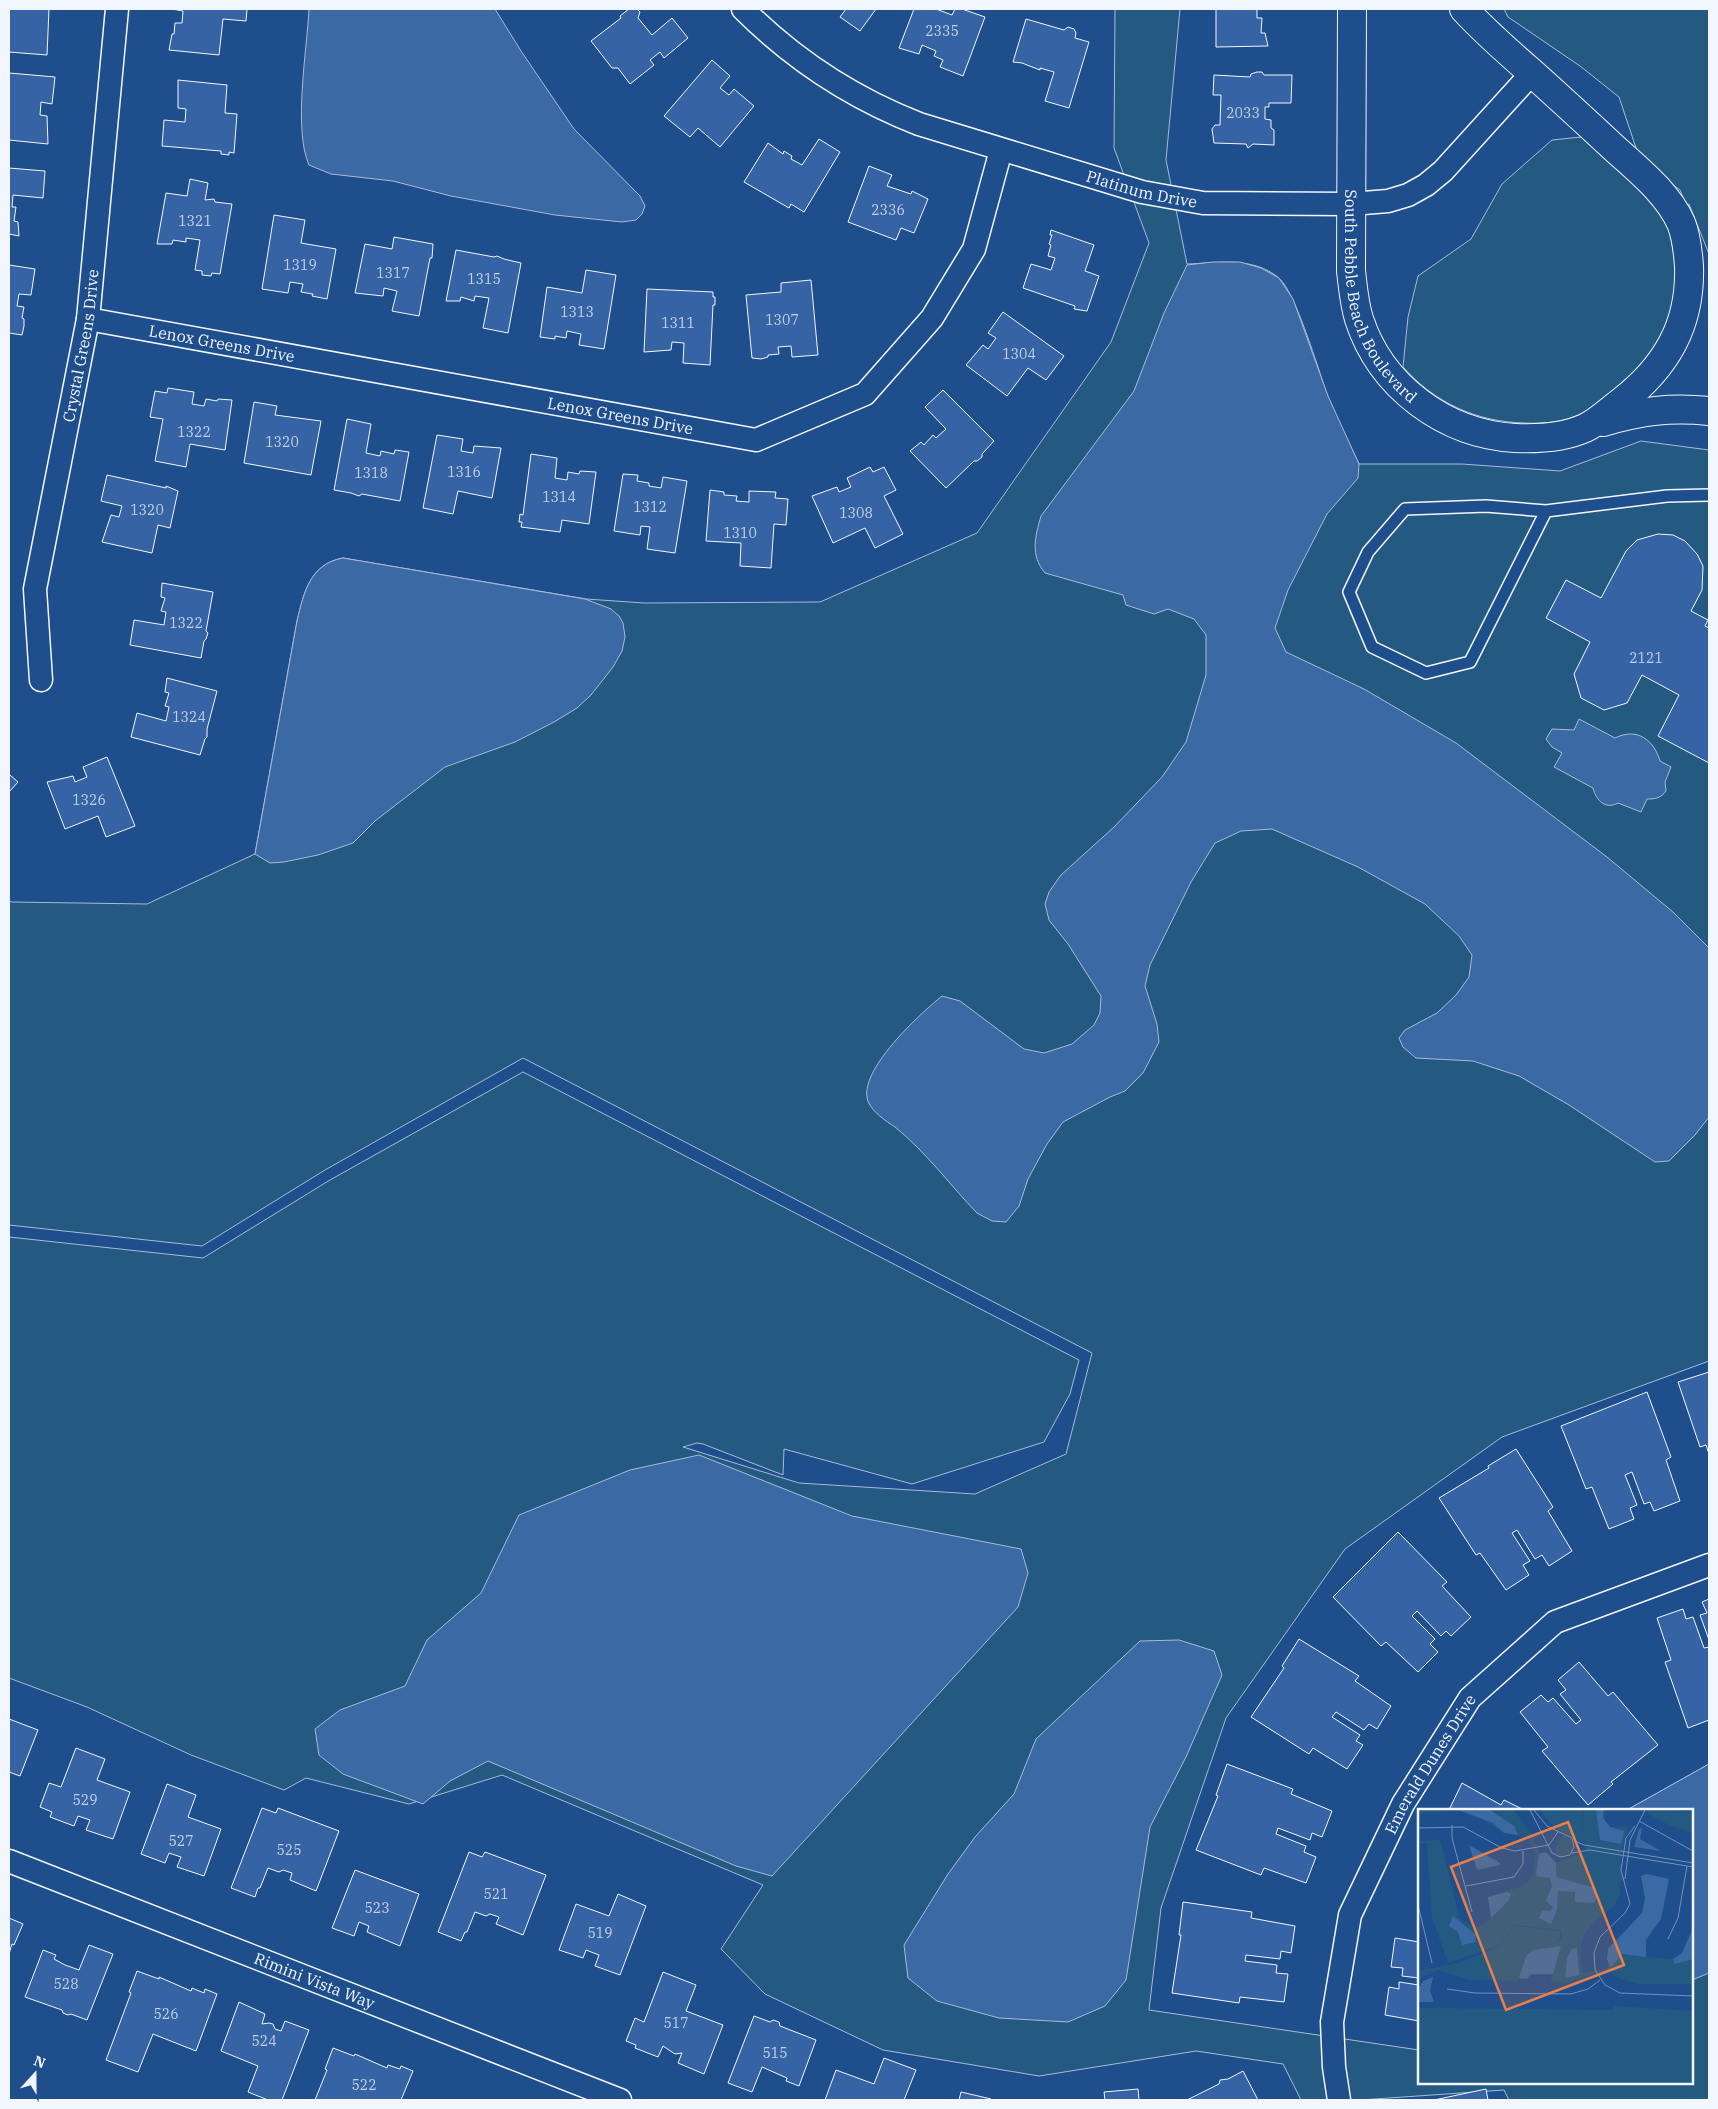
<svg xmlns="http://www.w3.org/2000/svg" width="1718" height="2109" viewBox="0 0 1718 2109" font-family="'IBM Plex Serif',serif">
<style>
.green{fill:#245a82;stroke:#a8bbd7}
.water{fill:#3b69a3;stroke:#a8bbd7}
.building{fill:#3563a3;stroke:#f2f6ff}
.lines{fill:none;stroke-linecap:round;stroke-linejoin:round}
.lane-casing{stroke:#f2f6ff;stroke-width:14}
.street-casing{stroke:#f2f6ff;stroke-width:25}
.secondary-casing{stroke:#f2f6ff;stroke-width:30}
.lane{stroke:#1f4e8c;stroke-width:11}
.street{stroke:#1f4e8c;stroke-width:22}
.secondary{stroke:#1f4e8c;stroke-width:28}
.labels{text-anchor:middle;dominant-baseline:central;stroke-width:4;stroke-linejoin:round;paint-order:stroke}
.number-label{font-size:14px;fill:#c3d1e8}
.street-label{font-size:16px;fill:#f2f6ff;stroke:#1f4e8c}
.inset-road{fill:none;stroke:#7391ba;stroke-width:1}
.view{fill:#ea8049;fill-opacity:0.15;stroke:#ea8049;stroke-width:2.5}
.inset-edge{fill:none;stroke:#f2f6ff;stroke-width:2.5}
</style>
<rect width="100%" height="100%" fill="#1f4e8c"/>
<g class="green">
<path d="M1115,9H1180L1166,160L1187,264C1217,263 1253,256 1279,278C1296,293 1318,369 1327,394C1336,418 1348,441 1359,464H1462L1560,471L1641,441L1709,450V1361L1502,1437L1345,1549L1226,1718L1161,1908L1149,2010L1419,2050V2083H1692V1810H1627L1709,1764V2100H1509L1504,2090L1360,2100H1301L1283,2064L1196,2051L1039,2076L883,2050L765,1994L721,1949L763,1885L502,1775L409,1804L306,1778L284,1790L191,1755L87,1707L9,1678V1237L203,1258L330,1180L523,1072L1079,1360L1070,1394L1044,1442L912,1484L784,1449L783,1475L703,1444L697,1443L683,1447L799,1483L975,1494L1066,1454L1092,1353L523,1058L325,1170L202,1246L9,1225V900L11,902L147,904L255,854L297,621C304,592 310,564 343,558L586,599L644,603L820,602L977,533L1111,342L1149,243L1114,148Z"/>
<path d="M1504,9H1709V254L1689,204L1686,205L1680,190L1673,185L1636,148L1619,97L1580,66L1508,17Z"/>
<path d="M1581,137C1607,161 1655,198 1669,230C1671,234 1671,240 1672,245C1679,279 1676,317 1656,347C1645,365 1628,379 1611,392C1602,400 1592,409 1581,414C1564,422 1543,424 1525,423C1477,422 1435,403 1403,367L1408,317L1418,276L1471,239L1502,184L1552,140Z"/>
</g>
<g class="water">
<path d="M309,9H495L521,51L574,129L640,196L645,206L642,214L636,220L622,222L555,215L451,196L393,181L331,174L309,165C293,129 307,50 309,9Z"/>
<path d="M1213,262H1240L1261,268L1279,278L1293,299L1328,396L1359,464L1358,478L1327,514L1288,590L1275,628L1286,652L1364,689L1456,743L1607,857L1673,912L1709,948V1117L1695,1135L1669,1161L1655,1162L1569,1105L1519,1076L1473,1061L1416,1058L1403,1047L1399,1038L1405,1030L1437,1013L1456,995L1469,977L1472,955L1459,936L1425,904L1358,867L1272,829L1241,831L1215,843L1191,882L1150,965L1145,986L1157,1024L1159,1042L1143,1073L1125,1091L1110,1097L1063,1122L1047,1144L1028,1179L1019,1206L1006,1222L992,1221L977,1213C950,1185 926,1152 895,1127C886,1121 872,1112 868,1101C857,1071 921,1013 942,996L960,1001L1024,1049L1044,1053L1072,1044L1094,1025L1100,1013L1101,996L1068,944L1049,920L1045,904L1049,892L1061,875L1114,827L1162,777L1186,742L1206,675V635L1194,619L1168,609L1154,614L1126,605L1123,595L1045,573C1030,555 1035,537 1041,516L1134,391L1164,313L1187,265Z"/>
<path d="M343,558L585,599L611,609L619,616L623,623L625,637L622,651L613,667L591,695L577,708L554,722L515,742L445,767L375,821L353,843L318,855L284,862L270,863L255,854L297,621C304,592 310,564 343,558Z"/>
<path d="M1579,719L1615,738C1637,727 1654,740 1660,761L1671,767L1665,782L1666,791C1661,798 1656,799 1647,799L1641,812L1618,803C1605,810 1596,800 1593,788L1554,767L1562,753L1552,747L1546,739L1552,729L1574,730Z"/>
<path d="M699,1455L852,1516L1021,1549L1028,1573L1018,1607L772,1876L736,1866L488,1761L450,1781L423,1804L343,1774L319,1755L315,1729L340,1710L405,1686L427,1640L481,1593L519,1515L630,1470Z"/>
<path d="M1179,1640L1214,1651L1222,1675L1186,1757L1150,1827L1126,1980L1105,2006L1068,2022L999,2018L937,2001L908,1978L904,1945L948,1874L975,1837L1014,1794L1036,1739L1140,1641Z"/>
<path d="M1709,1764V1973L1692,1980V1810H1627Z"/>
</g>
<g class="building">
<path d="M9,9H59H49L47,55L9,52Z"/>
<path d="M172,9H247L246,21L223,19L219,55L169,50L172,34H174L175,23H182L183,11Z"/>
<path d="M629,9H637L640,12L638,18L652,35L672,18L688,38L664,58L660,52L650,60L654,65L630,84L618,68H612L591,41L621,18L620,16Z"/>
<path d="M846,9H876L860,31L840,17Z"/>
<path d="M914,9H936L952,15L955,9H962L985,17L963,76L940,67L943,60L934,56L936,51L922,45L919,54L899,48Z"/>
<path d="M1216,9H1257V18H1262L1261,33H1265L1268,46L1216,47Z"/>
<path d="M1026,19L1064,30L1068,27L1074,29L1076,33L1075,38L1089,42L1069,108L1045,101L1054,72L1040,68V70L1022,63L1013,62Z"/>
<path d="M712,60L730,76L720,88L729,95L734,89L754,106L720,147L698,128L690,137L664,116Z"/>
<path d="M1257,72H1262L1264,75H1292L1291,103H1269V107H1265V119L1271,120V128L1274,130V145L1253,144L1248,148L1246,144L1214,143L1212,129L1215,125H1220L1221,95H1213L1214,75L1250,77L1251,74Z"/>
<path d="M9,73L55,77L52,104L41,102L40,115L47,116L48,144L9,140Z"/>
<path d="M178,80L227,85L225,113L237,114L234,153L229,152V155L221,154V151L162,146L164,120L185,122L186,109L178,108Z"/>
<path d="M819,139L840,152L804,212L791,204L789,208L744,182L768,143L783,154L784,151L792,156L791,159L802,165Z"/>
<path d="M869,166L892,175L887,186L911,194L912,191L928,199L914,233L901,228L896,240L848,222Z"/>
<path d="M9,168L45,171L43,198L13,195L12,207H16L14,221L18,222L19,236L9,234Z"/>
<path d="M190,179L208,183L205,200L214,199L215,202L232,204L220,274L212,273L211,276L202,275V271L195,270L200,240L186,238V242L173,240L172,244H157L166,193L187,196Z"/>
<path d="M274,215L305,220L301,243L336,249L327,299L312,296L313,294L301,292L303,284L290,282L288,293L262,289Z"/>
<path d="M1051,230L1094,245L1085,271L1099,276L1087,311L1074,309L1075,306L1023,288L1031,264L1051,270L1055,258L1048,256L1051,245L1049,244L1052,235H1050Z"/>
<path d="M394,237L433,244L432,258H430L419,316L392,311L397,291L384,288L383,296L355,293L365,244L392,249Z"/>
<path d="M456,250L494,257L497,256L504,259L521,263L508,333L483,328L489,298L475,296L474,301L461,297L460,301H446Z"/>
<path d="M9,265L35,269L31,295L19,294L17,306L24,307L22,318L24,319V326L22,335L9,333Z"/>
<path d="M586,270L616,275L604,349L579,345L581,334L567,331L566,338L555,336V339L540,337L547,287L582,293Z"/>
<path d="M811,280L818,355L792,357L791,346L778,347L779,354L768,355V357L761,359L752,358L746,295L781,292V283Z"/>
<path d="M647,289L713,292V297H715V305H713L710,365L683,363L684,343L672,342L671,350L644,352Z"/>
<path d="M1003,312L1064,356L1046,380L1028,368L1007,396L966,365L983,345L988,349L996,338L988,333Z"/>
<path d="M168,388L194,392L192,404L204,406L206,399L217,401L218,399L232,400L225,450L190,444L186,467L155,461L163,419L150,417L155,391L167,393Z"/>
<path d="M943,390L994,441L982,454V457L977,461H974L946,488L910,451L921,442L924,445L933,435L936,438L946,429L925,407Z"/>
<path d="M254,402L277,406L275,415L321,421L311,475L244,463Z"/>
<path d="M347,419L371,424L366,453L380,456L381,451L394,454L395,450L409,452L400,501L362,494L359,496L351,493L334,490Z"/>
<path d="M437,435L463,439L461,451L473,453L474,446L501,448L492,498L458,491L453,514L423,508Z"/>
<path d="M531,454L557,458L555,478L567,480L568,472L579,474L580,471L596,472L589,524L562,520L560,532L521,527L522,522H519L520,514L523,515Z"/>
<path d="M870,467L873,472L884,467L896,490L884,496L903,534L875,548L865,528L833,543L812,496L837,487L839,492L851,487L847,478Z"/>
<path d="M623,474L638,475L637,481L649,483V486L661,488L663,477L687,481L675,553L647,549L650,527L641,526L640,535L614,531Z"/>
<path d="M107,475L166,488V486L178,491L170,528L158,525L152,553L102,542L111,515L119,517L122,506L101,501Z"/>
<path d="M710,490L724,492V495L737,496L736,501L749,502V491L776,492L775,498L788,499L786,525L774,524L771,568L740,566L741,543L706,541Z"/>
<path d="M1658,534L1673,535L1685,541L1697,554L1703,566L1702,590L1691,611L1708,620L1705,626L1709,628V763L1658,736L1679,695L1642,675L1627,703L1604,710L1581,698L1574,674L1590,642L1546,618L1566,580L1601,598L1626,551L1637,540Z"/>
<path d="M162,583L213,592L206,631L208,633L206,639L204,641L201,658L130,645L134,620L164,625L166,612L161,611L165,598L161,597Z"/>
<path d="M167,678L217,691L207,729V737L205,739L200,755L131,737L137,713L166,721L169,707L165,706L169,693L165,692Z"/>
<path d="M107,757L135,826L106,837L98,816L65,829L47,782L73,776L75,782L87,777L83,767Z"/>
<path d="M10,775L18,782L9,792V776Z"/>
<path d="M1709,1372V1454L1706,1445L1700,1447L1678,1382Z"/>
<path d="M1647,1392L1671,1457L1666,1460L1680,1501L1654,1511L1650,1502L1644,1504L1632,1472L1625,1475L1637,1505L1630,1508L1634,1519L1609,1529L1592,1487L1586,1489L1561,1426Z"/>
<path d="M1516,1449L1553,1507L1548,1511L1572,1551L1549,1566L1542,1555L1535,1559L1517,1530L1512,1533L1530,1561L1523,1565L1529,1575L1506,1590L1480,1553L1476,1555L1439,1498L1489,1468L1488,1466Z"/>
<path d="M1398,1532L1447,1582L1442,1586L1471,1617L1451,1636L1446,1631L1441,1636L1417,1611L1412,1616L1435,1639L1430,1644L1438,1652L1418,1672L1386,1642L1381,1646L1333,1597Z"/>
<path d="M1709,1599V1640L1700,1615L1707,1613L1702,1602Z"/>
<path d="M1683,1609L1686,1619L1693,1617L1704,1648L1709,1647V1720L1688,1728L1665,1662L1671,1660L1657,1618Z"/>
<path d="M1299,1639L1359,1676L1355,1681L1391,1706L1377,1729L1369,1724L1364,1730L1336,1712L1332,1717L1360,1735L1356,1741L1363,1745L1347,1769L1313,1748L1309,1754L1251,1717L1284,1668L1282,1666Z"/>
<path d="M1579,1662L1608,1696L1613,1692L1658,1745L1611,1782L1613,1784L1588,1805L1542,1751L1548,1747L1520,1712L1541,1695L1548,1702L1553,1698L1576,1724L1581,1720L1560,1694L1566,1690L1558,1680Z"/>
<path d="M9,1719L38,1730L20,1776L9,1772Z"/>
<path d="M76,1748L105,1759L97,1780L130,1792L113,1839L86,1830L90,1820L78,1816L74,1826L50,1817L52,1812L40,1807L49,1783L61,1787Z"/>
<path d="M1227,1764L1293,1789L1291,1794L1332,1811L1322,1837L1312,1833L1310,1840L1278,1828L1276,1834L1306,1846L1304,1852L1316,1857L1306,1883L1264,1868L1261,1875L1196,1850L1218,1796L1216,1795Z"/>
<path d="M1462,1783L1501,1805L1504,1800L1524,1810H1449Z"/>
<path d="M167,1784L196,1795L188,1817L221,1829L204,1876L177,1867L181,1857L169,1853L165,1863L141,1854Z"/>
<path d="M262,1808L276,1813L278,1808L339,1831L316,1891L290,1880L292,1873L283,1870L279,1872L268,1868L260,1888H258L255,1897L231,1888Z"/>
<path d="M469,1852L482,1857L485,1852L546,1875L523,1935L496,1924L499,1917L490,1914L486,1916L475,1912L467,1932H465L461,1941L438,1932Z"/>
<path d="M355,1870L419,1894L400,1946L367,1932L369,1926L359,1922L354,1936L332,1928Z"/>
<path d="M618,1894L646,1906L620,1975L595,1966L599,1955L586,1950L583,1958L559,1950L576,1904L609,1916Z"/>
<path d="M1183,1902L1252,1912L1251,1918L1295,1926L1291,1953L1281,1951L1280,1959L1246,1955L1245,1961L1277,1965L1276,1973L1288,1974L1284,2002L1240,1997L1239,2003L1172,1993L1181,1935H1179Z"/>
<path d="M9,1918L23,1924L14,1945L12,1944L9,1954Z"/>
<path d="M1395,1938L1419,1942V1978L1402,1976L1403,1968L1391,1967Z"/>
<path d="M89,1945L113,1954L87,2020L71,2014L68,2015L63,2013L62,2010L25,1997L43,1950L56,1955L54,1959L65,1965L79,1970Z"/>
<path d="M137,1971L159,1979V1977L191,1991L192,1988L204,1993L205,1989L217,1994L196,2051L153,2034L138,2072L106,2060L131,1993L129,1992Z"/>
<path d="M663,1972L696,1985L686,2011L723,2025L704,2074L678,2063L682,2053L675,2054L663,2046L658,2057L635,2048L636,2045L626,2041L635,2018L644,2022Z"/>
<path d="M1399,1982L1419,1985V2021L1385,2015L1389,1987L1399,1989Z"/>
<path d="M239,2002L265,2014L262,2024L269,2023L273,2024L275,2029L281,2031L285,2021L309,2030L282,2100H268L248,2092L258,2066L221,2051Z"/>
<path d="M754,2016L770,2022L773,2020L779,2022L780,2026L816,2040L799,2086L786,2081L787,2078L762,2067L752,2092L728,2083Z"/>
<path d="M333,2048L354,2056L355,2054L387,2068L388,2065L400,2069L401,2066L413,2071L401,2100H315L327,2070L325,2069Z"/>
<path d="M884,2058L916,2070L904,2100H825L836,2070L874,2084Z"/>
<path d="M1243,2071L1258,2100H1187L1219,2084L1220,2080L1228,2079Z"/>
<path d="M1138,2089L1139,2100H1105L1104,2092Z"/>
<path d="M1486,2089L1488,2100H1434Z"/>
<path d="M961,2092L991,2099V2100H959Z"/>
</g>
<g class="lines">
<g class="lane-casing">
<path id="lane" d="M1546,511L1470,662L1426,673L1372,647L1349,592L1368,552L1405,509L1486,506L1546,511L1667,496L1709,495"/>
</g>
<g class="street-casing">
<g id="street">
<path id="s1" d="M743,9C794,60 852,98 919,124L1142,192L1203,203L1351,204L1388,201L1408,195L1426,185L1443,171L1532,73"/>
<path id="s2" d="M88,319L756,440L865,394L932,318L974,249L1001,150"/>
<path id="s3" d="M41,680L35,589L88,319L117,9"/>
<path id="s4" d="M9,1861L620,2100"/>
<path id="s5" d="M1339,2100L1334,2067L1332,2022L1350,1915L1403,1804L1470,1698L1555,1622L1709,1565"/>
</g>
</g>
<g class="secondary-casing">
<g id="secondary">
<path id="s6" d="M1352,9L1351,271C1353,287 1354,303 1359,319C1381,387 1445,434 1515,438C1538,439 1563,438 1585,428C1598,422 1609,411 1621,402C1666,367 1691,325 1689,266C1688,252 1686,235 1681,223C1667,192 1637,169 1613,147C1586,122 1559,97 1531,72C1508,52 1485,32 1464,9"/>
<path d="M1603,422C1641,411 1670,407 1709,411"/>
</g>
</g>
<use href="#lane" class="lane"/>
<use href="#street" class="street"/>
<use href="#secondary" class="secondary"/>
</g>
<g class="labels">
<g class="number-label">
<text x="942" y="31">2335</text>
<text x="1243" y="113">2033</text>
<text x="888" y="210">2336</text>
<text x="195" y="221">1321</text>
<text x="300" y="265">1319</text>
<text x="393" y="273">1317</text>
<text x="484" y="279">1315</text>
<text x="577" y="312">1313</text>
<text x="782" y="320">1307</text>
<text x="678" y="323">1311</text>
<text x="1019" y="354">1304</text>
<text x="194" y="432">1322</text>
<text x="282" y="442">1320</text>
<text x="464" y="472">1316</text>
<text x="371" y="473">1318</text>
<text x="559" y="497">1314</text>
<text x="650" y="507">1312</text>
<text x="147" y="510">1320</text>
<text x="856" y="513">1308</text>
<text x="740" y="533">1310</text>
<text x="186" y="623">1322</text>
<text x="1646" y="658">2121</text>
<text x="189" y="717">1324</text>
<text x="89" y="800">1326</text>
<text x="85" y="1800">529</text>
<text x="181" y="1841">527</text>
<text x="289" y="1850">525</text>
<text x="496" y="1894">521</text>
<text x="377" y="1908">523</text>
<text x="600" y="1933">519</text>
<text x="66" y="1984">528</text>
<text x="166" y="2014">526</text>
<text x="676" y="2023">517</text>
<text x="264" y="2041">524</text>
<text x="775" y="2053">515</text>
<text x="364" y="2085">522</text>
</g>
<g class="street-label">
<text stroke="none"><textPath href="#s1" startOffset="444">Platinum Drive</textPath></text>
<text stroke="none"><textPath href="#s6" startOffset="295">South Pebble Beach Boulevard</textPath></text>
<text stroke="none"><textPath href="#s2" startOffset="136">Lenox Greens Drive</textPath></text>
<text stroke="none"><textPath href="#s3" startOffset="339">Crystal Greens Drive</textPath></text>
<text stroke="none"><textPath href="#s2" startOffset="541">Lenox Greens Drive</textPath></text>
<text stroke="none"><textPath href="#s5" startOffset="358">Emerald Dunes Drive</textPath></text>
<text stroke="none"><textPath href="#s4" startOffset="328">Rimini Vista Way</textPath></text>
</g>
</g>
<g transform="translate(1418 1809)">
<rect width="275" height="275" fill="#1f4e8c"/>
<path d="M0,1H96L114,26L121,44L128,43L138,54L167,43L165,1H187V12L192,18H210L202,52L205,73L201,74L203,83L197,96L173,116L165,128L162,143L164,164L190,159V140L224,104L227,89L223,68L226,65L251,70L243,110L228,131V148L255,150L264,144L275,118V175H222L199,169L190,161L147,174L133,172L134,166H114L99,172L51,171L21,161L2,169L0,177V162L40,154L80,138L97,117L142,122V129L135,135L144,129L143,121L97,116L80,137L30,154L14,108L9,34H0V32L22,31L42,110L58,119L73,109L71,87L105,77L114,69L118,44L110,29L86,24L56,5L39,2L0,5ZM121,1H164L167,35L137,19ZM230,1L275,3V24L251,16L230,5ZM145,26L153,30L155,38L152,45L143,47L138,46L137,39ZM196,197L275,202V274H0V199L195,201Z" fill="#245a82"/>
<path d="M40,1H72L96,17L100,26L86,24L75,14ZM178,1H185V9L192,18L206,22L203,35L182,31ZM224,19L222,30L243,42L216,38L221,20ZM51,36L82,54V56L59,61ZM128,43L138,54V68L177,79L179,88L176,94L157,93V83L140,82L139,101L133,115L121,109L124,101L132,102L135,98L128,92L134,77L132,69L118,67L121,45ZM229,65L251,70L243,110L228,131V148L204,145L193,158L189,150L190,140L224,104L227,89L223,67ZM89,83L93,85L91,91L73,109L70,88ZM35,107L57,125L58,133L44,136L40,123L31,117ZM275,119V150L257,155L255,150L264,144ZM143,137L135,165H113L109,170L101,169L108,147L115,141ZM159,139L161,166L147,169L149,149L154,140ZM15,168L12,182L16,193H0V181L5,172Z" fill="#3b69a3"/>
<path class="inset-road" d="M112,1L134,44L142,48L152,46L156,38L154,29L129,17L116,1M221,12L275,42M34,16V29L54,103M217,17L208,29L203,61L212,95L207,104L182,128L176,144L177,161L187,176L202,184L275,187M0,19L45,18L84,39L97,42L131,36L140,23M157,32L166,36L275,54M154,44L172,41L275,58M207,70L212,31L227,1M48,77L96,68L105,55V42M0,96L14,154M250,130L260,109L269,57M29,180L57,184L153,185L170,180L182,171"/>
<path class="view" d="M150,13L206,156L88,201L33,58Z"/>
<rect width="275" height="275" class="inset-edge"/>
</g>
<rect width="1718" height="2109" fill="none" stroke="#f2f6ff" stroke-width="20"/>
<g transform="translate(35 2074) rotate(21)" stroke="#1f4e8c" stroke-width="4" paint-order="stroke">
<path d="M0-4L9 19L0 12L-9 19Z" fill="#f2f6ff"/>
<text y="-8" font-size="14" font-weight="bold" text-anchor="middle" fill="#f2f6ff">N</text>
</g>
</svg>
